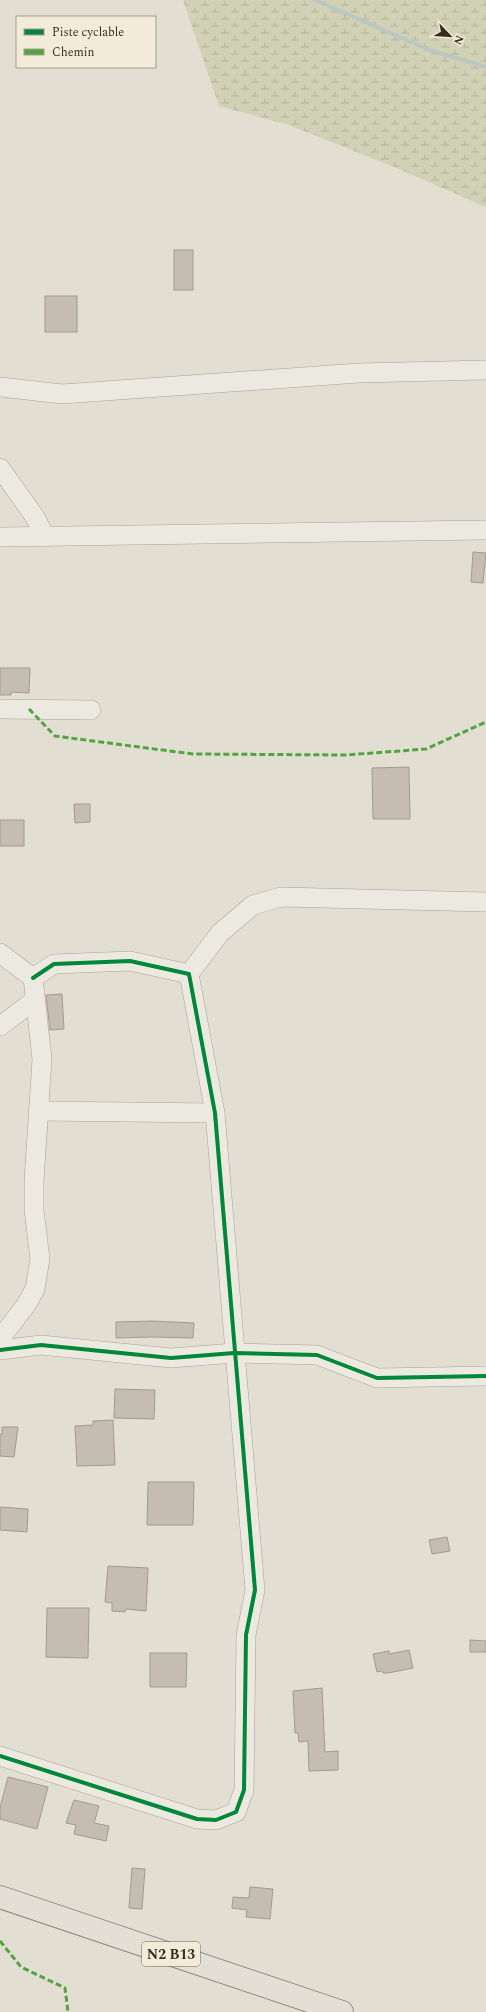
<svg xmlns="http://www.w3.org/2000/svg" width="486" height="2012" viewBox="0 0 486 2012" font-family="Spectral,serif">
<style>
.wetland{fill:url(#wetland-marsh)}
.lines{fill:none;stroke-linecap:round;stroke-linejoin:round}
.stream{stroke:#bac8c0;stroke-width:4}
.building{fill:#c6bdb2;stroke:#a29a90}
.minor-casing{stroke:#a8a399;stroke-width:20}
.major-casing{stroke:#8e8980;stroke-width:24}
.minor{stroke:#ece9e1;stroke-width:19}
.major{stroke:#e3dfd4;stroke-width:22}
.quiet{stroke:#53a441;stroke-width:3;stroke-dasharray:6 3;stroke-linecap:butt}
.cycleway-casing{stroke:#f2ebd8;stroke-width:6}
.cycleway{stroke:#00873e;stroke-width:4}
.labels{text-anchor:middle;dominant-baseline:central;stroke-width:3;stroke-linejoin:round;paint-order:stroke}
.shield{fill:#f2ebd8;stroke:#6f6559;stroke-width:1}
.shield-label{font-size:14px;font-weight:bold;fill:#372c22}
</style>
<defs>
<pattern id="wetland-marsh" width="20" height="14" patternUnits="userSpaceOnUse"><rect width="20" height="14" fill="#d0d1b5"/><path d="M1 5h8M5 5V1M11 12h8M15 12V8" fill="none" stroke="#b3b49b"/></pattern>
</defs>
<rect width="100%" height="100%" fill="#e2ded1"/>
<path class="wetland" d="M183,0H486V207L399,169L289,125L219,106Z"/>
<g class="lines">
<path class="stream" d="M315,0L427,49L486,67"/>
</g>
<g class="building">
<rect x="174" y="250" width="19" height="40"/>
<rect x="45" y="296" width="32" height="36"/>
<path d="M473,552L486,553L483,583L471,582Z"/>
<path d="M0,668H30L29,693L11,692V695H0Z"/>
<path d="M409,767L410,819H373L372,768Z"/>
<path d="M74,804H90V822L75,823Z"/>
<rect x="0" y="820" width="24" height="26"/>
<path d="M62,994L64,1029L50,1030L46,995Z"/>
<path d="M153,1321L194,1323L193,1338L152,1337L116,1338V1322Z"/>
<path d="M115,1389L155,1390L154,1419L114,1418Z"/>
<path d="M113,1420L115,1465L77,1466L75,1426L93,1425V1421Z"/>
<path d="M2,1427H18L14,1457L0,1456V1434H2Z"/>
<path d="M148,1482H194L193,1525H147Z"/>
<path d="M0,1507L28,1509L27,1532L0,1530Z"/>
<path d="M447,1537L450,1551L432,1554L429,1540Z"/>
<path d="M108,1566L148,1568L146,1611L126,1609L125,1612L112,1611V1603L105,1602Z"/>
<path d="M47,1608H89L88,1658L46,1657Z"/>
<path d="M470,1640L486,1641V1652H470Z"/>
<path d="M409,1650L413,1668L388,1673H383L382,1671L377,1672L373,1654L389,1651V1654Z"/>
<path d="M150,1653H187L186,1687H150Z"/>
<path d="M322,1688L325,1752L338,1751V1770L309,1771L308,1741L299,1742L298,1733H295L293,1691Z"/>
<path d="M8,1777L48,1787L37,1829L0,1819V1808Z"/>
<path d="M74,1800L99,1806L94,1823L109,1826L106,1841L74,1834L76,1825L66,1823Z"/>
<path d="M132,1868L145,1869L142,1909L129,1908Z"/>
<path d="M250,1887L273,1889L270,1919L246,1917L247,1910L232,1908L233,1897L249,1898Z"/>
</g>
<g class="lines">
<g class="minor-casing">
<g id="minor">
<path d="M0,387L62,394L359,373L486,370"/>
<path d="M0,468L35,517L45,537"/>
<path d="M0,537L486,530"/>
<path d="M0,709L91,710"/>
<path d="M0,953L33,978L42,1059L34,1181V1210L40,1259L35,1289L26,1305L0,1339"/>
<path d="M189,974L220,933L253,905L281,897L486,902"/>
<path d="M0,1026L35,1000"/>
<path d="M39,1111L215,1113"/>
<path d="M0,1350L41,1345L171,1358L234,1353L317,1355L377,1378L486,1376"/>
<path d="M0,1756L197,1819L216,1820L236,1812L244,1790L246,1635L255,1590L215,1113L189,974L130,961L54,964L33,978"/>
</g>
</g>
<g class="major-casing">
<path id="major" d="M0,1897L342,2012"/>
</g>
<use href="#minor" class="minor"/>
<use href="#major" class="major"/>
<g class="quiet">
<path d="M29,709L55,736L193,754L346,755L426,749L486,722"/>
<path d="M0,1941L21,1967L65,1988L68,2012"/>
</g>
<g class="cycleway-casing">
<g id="cycleway">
<path d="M0,1350L41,1345L171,1358L234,1353L317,1355L377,1378L486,1376"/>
<path d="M0,1756L197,1819L216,1820L236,1812L244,1790L246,1635L255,1590L215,1113L189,974L130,961L54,964L33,978"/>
</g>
</g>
<use href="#cycleway" class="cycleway"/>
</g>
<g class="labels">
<rect class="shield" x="142" y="1942" width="58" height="24" rx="3"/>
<g class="shield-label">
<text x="171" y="1954">N2 B13</text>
</g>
</g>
<rect x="16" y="16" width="140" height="52" fill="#f2ebd8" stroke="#a79f8f"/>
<rect x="24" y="29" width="20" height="6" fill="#00873e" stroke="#a79f8f"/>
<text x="52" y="36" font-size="12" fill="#372c22">Piste cyclable</text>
<rect x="24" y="49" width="20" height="6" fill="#53a441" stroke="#a79f8f"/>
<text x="52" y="56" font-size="12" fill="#372c22">Chemin</text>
<g transform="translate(450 36) rotate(115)" stroke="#f2ebd8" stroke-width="3" paint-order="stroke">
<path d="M0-3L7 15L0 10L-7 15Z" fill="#372c22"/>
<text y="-6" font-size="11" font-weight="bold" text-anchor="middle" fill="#372c22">N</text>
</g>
</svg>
